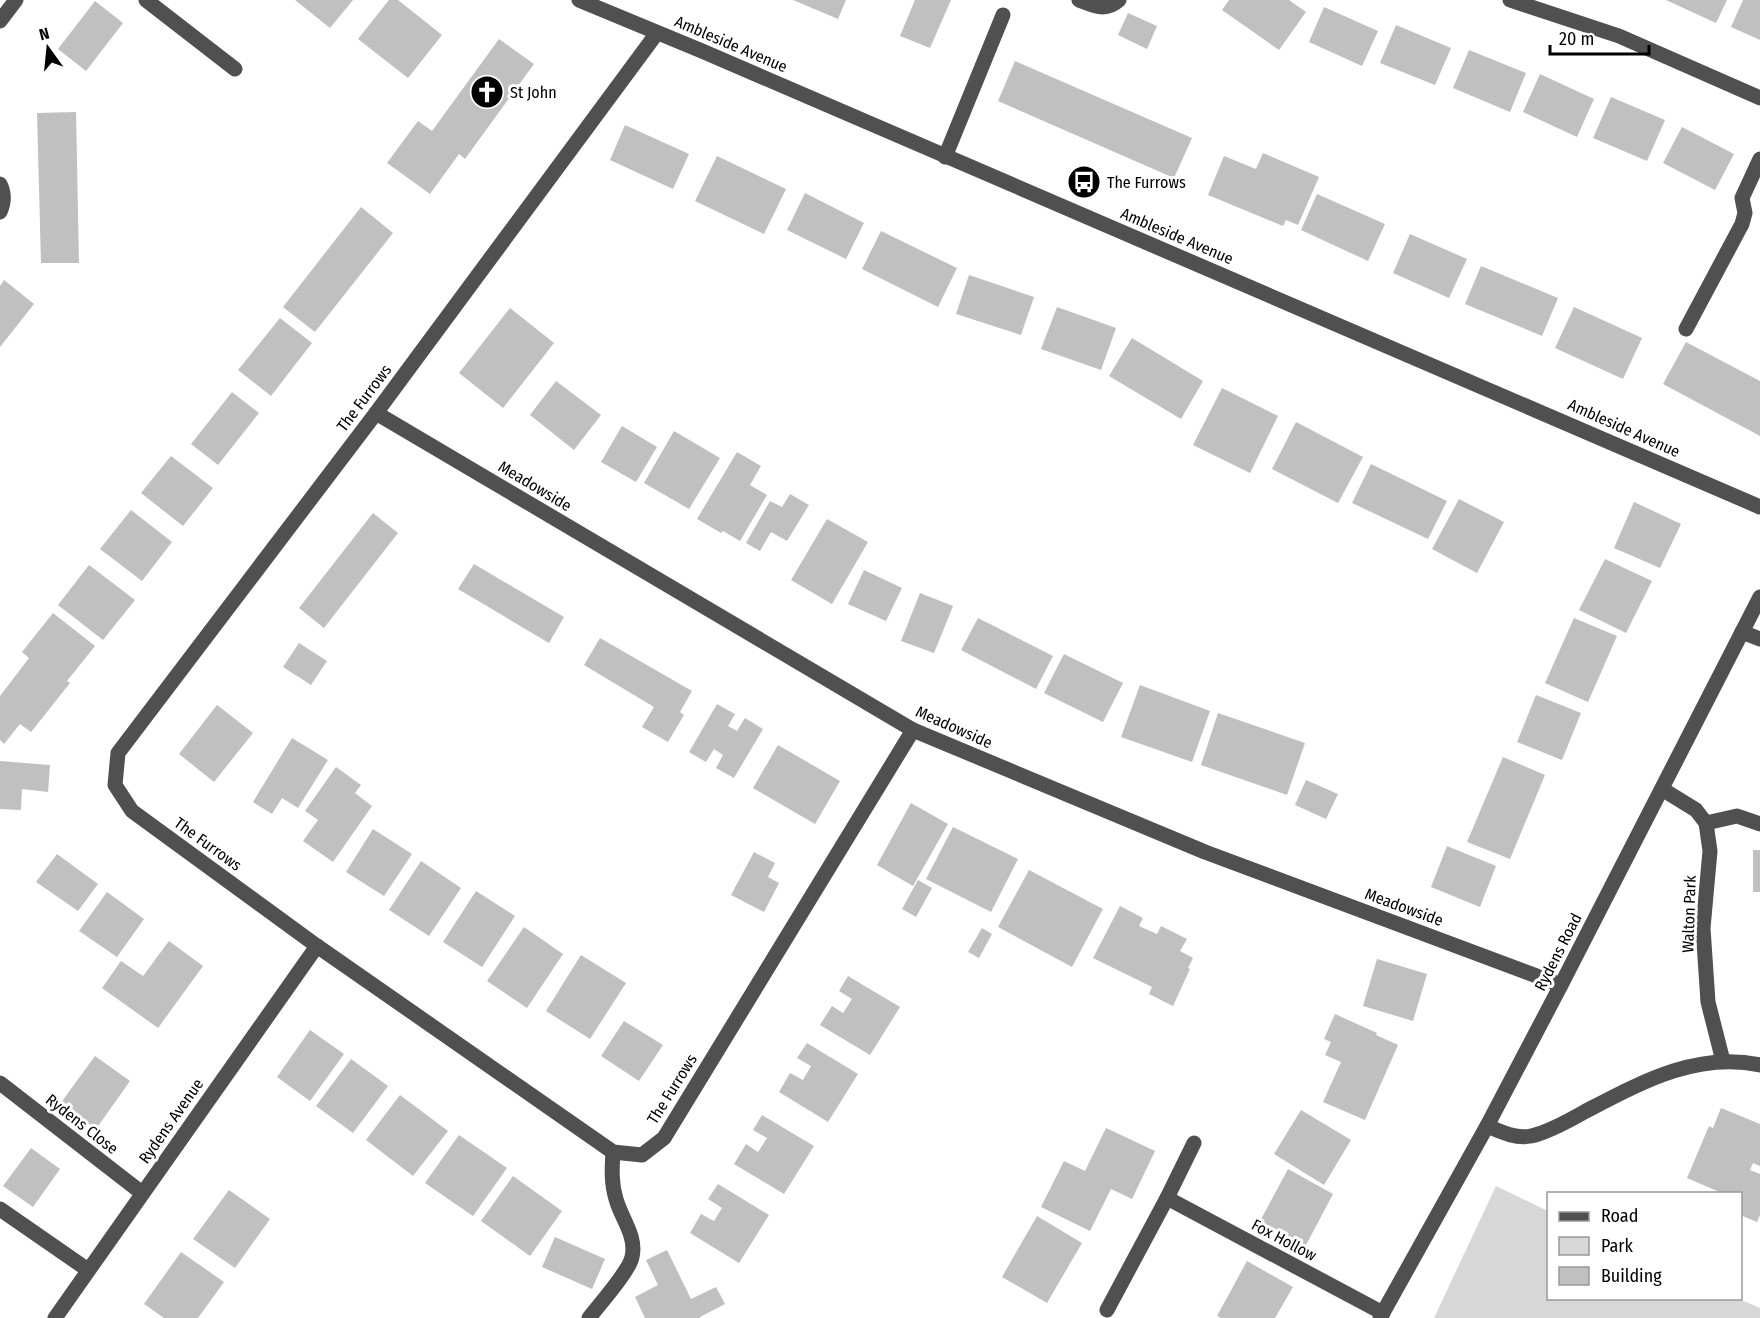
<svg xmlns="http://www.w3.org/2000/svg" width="1760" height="1318" viewBox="0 0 1760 1318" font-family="'Fira Sans Condensed',sans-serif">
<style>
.green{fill:#d7d7d7}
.building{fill:#c0c0c0}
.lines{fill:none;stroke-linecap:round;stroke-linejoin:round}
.minor{stroke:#505050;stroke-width:15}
.labels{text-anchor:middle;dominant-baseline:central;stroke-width:6;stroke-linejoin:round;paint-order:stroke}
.street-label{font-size:16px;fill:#000;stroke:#fff}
.poi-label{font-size:16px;fill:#000;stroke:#fff;text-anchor:start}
</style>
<rect width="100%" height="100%" fill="#fff"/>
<path class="green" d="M1496,1186L1548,1211V1298L1739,1299L1760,1308V1318H1434Z"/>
<g class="building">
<path d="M295,0H353L330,28Z"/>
<path d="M389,0H398L442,35L408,78L358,39Z"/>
<path d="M793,0H846L838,19Z"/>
<path d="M915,0H951L930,48L900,36Z"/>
<path d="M1229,0H1289L1306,12L1279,50L1222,10Z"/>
<path d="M1666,0H1727L1716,23Z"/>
<path d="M1743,0H1760V40L1731,27Z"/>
<path d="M95,1L123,23L86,71L58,49Z"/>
<path d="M1324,7L1378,31L1362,66L1309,42Z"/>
<path d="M1128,13L1157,26L1147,49L1118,35Z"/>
<path d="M1396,25L1451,48L1435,85L1380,63Z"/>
<path d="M499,39L534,64L465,159L459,154L430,194L387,163L418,121L432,131Z"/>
<path d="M1469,50L1526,73L1510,112L1453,88Z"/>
<path d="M1015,61L1192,138L1174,178L998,101Z"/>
<path d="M1540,74L1594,99L1577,137L1523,112Z"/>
<path d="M1611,97L1665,120L1647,161L1593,138Z"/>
<path d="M76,112L79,263H41L37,113Z"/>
<path d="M625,125L689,154L673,189L610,160Z"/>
<path d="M1682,127L1734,154L1715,190L1663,163Z"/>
<path d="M1263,153L1319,177L1298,225L1286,220L1283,226L1208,195L1224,156L1256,169Z"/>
<path d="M717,156L786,189L764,234L695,201Z"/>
<path d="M805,193L864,223L846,259L787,230Z"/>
<path d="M1317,194L1385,224L1368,261L1301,230Z"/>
<path d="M361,207L393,233L315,332L283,307Z"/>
<path d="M881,231L957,268L938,307L862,269Z"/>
<path d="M1410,234L1467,259L1449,298L1393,273Z"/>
<path d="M1481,266L1558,298L1542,336L1465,304Z"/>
<path d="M969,275L1034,297L1021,335L956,314Z"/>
<path d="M4,280L34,304L0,347V286Z"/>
<path d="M1057,307L1116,328L1101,370L1041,349Z"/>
<path d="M1574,307L1642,338L1623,379L1555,348Z"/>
<path d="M510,308L554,343L503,408L459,373Z"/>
<path d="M280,318L312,343L271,396L238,370Z"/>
<path d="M1132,338L1203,381L1181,419L1109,376Z"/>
<path d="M1686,342L1760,381V436L1663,384Z"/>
<path d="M556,381L601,415L574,450L530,415Z"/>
<path d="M1222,388L1278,416L1250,473L1193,445Z"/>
<path d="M232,392L259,413L218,465L191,444Z"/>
<path d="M1296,422L1363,457L1338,503L1272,469Z"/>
<path d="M622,426L657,447L636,482L601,462Z"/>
<path d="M674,431L720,458L689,509L644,483Z"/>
<path d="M737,452L761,466L750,485L767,495L740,541L723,531L721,533L697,519Z"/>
<path d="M171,456L213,488L183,526L141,493Z"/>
<path d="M1371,464L1447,501L1428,539L1352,503Z"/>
<path d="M790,494L809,505L787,541L771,532L760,551L746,543L770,501L782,507Z"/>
<path d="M1459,499L1504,522L1477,573L1432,549Z"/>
<path d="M1634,502L1681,524L1660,568L1614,548Z"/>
<path d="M131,510L172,542L142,581L100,549Z"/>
<path d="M373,513L398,533L324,628L299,608Z"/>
<path d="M827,519L868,542L832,604L791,580Z"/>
<path d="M1605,559L1652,581L1626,633L1579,610Z"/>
<path d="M474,564L564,617L549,643L458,589Z"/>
<path d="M89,565L135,600L103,640L58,605Z"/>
<path d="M864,570L902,588L886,621L848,604Z"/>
<path d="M920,593L953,606L934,653L901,641Z"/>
<path d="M53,613L95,646L67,681L70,683L31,732L20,724L4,744L0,740V696L29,658L22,652Z"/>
<path d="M978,618L1053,656L1036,689L961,650Z"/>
<path d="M1574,618L1617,636L1588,702L1545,683Z"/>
<path d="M600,638L692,691L680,712L684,715L668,742L642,727L654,707L584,665Z"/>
<path d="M299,643L327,661L311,685L283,667Z"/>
<path d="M1064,654L1123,683L1103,722L1044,693Z"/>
<path d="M1140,685L1210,711L1192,762L1121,737Z"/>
<path d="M1536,695L1581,713L1562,760L1517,742Z"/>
<path d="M717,704L735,714L728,726L737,731L745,718L763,729L734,778L716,768L723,755L714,749L706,762L689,752Z"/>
<path d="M217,705L253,733L214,782L179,754Z"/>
<path d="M1218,713L1305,743L1287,795L1201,765Z"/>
<path d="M292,738L328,760L298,808L282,798L272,814L253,802Z"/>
<path d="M778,745L840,781L815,824L753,788Z"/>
<path d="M1503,757L1545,775L1510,859L1467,842Z"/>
<path d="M0,761L50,765L48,792L22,789L21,810L0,809Z"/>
<path d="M336,767L361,785L355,793L372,806L333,862L303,841L318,820L305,811Z"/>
<path d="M1306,780L1338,794L1326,819L1295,805Z"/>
<path d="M911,803L948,824L913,886L877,865Z"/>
<path d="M953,827L1018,859L991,912L926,879Z"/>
<path d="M373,829L412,854L384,896L346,872Z"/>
<path d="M1447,846L1496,866L1480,907L1431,887Z"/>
<rect x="1753" y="850" width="7" height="42"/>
<path d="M754,852L775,863L768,877L779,883L764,912L731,895Z"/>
<path d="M57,854L98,884L78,911L36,882Z"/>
<path d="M421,861L461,888L429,936L389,910Z"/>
<path d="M1029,870L1103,909L1072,967L998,927Z"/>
<path d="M918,880L932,888L916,917L902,909Z"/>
<path d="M476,891L515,916L482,967L443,942Z"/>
<path d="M107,892L144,919L117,957L79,931Z"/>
<path d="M1120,906L1143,918L1139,926L1157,934L1161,926L1187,939L1180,951L1193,958L1188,968L1190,969L1173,1006L1149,994L1152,987L1093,958Z"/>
<path d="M524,927L563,954L527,1008L487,981Z"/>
<path d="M982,928L992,934L979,958L968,952Z"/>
<path d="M169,941L203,966L158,1028L102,988L121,961L143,976Z"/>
<path d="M581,955L626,983L590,1039L546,1011Z"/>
<path d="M1377,959L1427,974L1413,1021L1363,1006Z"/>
<path d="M848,976L900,1007L870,1055L820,1025L832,1006L843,1013L852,999L839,991Z"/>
<path d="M1335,1014L1377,1033L1376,1035L1398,1045L1365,1120L1323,1102L1341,1062L1325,1055L1331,1042L1324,1039Z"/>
<path d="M624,1021L663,1045L639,1081L601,1056Z"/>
<path d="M310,1030L344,1054L310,1101L277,1077Z"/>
<path d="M807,1043L858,1074L828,1122L779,1092L790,1073L803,1080L811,1066L797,1058Z"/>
<path d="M95,1056L130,1081L96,1129L60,1104Z"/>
<path d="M351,1059L388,1086L353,1133L316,1106Z"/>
<path d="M400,1095L448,1131L413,1176L366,1140Z"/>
<path d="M1721,1108L1760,1124V1166L1753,1163L1750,1170L1760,1174V1215L1757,1222L1740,1215V1194H1724L1687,1178L1709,1126L1713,1128Z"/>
<path d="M1301,1110L1351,1140L1324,1185L1274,1154Z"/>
<path d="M762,1115L814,1146L784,1194L734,1164L746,1144L758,1152L767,1138L753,1130Z"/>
<path d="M1106,1128L1155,1151L1132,1199L1111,1189L1090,1231L1041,1207L1064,1161L1085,1171Z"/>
<path d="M459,1135L507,1168L473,1216L425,1183Z"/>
<path d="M31,1148L60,1169L33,1207L3,1186Z"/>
<path d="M1288,1169L1333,1194L1305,1247L1259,1223Z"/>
<path d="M513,1176L562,1211L530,1256L481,1221Z"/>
<path d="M718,1184L769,1215L739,1263L690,1233L701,1214L714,1221L722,1208L708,1199Z"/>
<path d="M229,1190L270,1219L235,1268L193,1239Z"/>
<path d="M1037,1216L1082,1243L1047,1303L1002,1277Z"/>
<path d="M555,1237L605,1259L592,1289L542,1267Z"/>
<path d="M667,1250L691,1299L716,1287L725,1304L700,1317V1318H645L635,1297L658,1285L646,1260Z"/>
<path d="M181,1252L224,1282L198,1318H164L144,1304Z"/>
<path d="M1247,1261L1293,1287L1275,1318H1221L1217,1316Z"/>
</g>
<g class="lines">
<g class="minor">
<path d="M146,0L235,69"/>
<path d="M579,0L702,51L1760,507"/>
<path d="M1079,0C1094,6 1106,12 1119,0"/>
<path d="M1510,0L1619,36L1760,98"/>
<path d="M0,21L16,0"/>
<path d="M657,33L376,413L118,753L115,785L132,811L317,946L613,1152L642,1155L664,1138L913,730"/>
<path d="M945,157L1003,15"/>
<path d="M0,184C5,194 4,203 0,212"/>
<path d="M1686,329L1742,224L1745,213L1742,198L1760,159"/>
<path d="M376,413L913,730L1205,852L1561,985"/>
<path d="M1742,632L1760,639"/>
<path d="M1662,789L1696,810L1706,823L1710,851L1703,928L1708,1002L1723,1061"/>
<path d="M1706,823L1737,816L1760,824"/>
<path d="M0,1083L142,1193"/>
<path d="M1487,1126C1501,1132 1516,1139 1531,1136C1546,1133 1572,1119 1586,1111C1640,1083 1697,1051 1760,1065"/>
<path d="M1167,1198L1383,1313"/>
<path d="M0,1209L88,1270"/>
<path d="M1107,1310L1167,1198L1194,1143"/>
<path d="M55,1318L317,946"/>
<path d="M589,1318C599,1305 630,1270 632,1257C637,1236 621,1218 616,1199C611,1183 612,1168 613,1152"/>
<path d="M1380,1318L1487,1126L1561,985L1760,597"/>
</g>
</g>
<defs>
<g id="church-disc" transform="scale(1.725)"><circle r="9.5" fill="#000" stroke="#fff"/><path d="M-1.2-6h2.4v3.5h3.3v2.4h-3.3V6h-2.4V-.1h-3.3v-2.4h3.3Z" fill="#fff"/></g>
<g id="bus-disc" transform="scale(1.725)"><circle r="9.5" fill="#000" stroke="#fff"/><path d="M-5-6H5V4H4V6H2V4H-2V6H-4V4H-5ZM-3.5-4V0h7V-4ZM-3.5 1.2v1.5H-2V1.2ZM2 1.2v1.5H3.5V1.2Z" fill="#fff"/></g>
</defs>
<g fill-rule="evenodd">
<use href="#church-disc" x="487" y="92"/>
<use href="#bus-disc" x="1084" y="182"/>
</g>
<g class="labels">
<g class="street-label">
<text transform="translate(731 44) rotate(23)">Ambleside Avenue</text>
<text transform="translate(1177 236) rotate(23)">Ambleside Avenue</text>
<text transform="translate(364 398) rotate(-53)">The Furrows</text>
<text transform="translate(1624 428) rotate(24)">Ambleside Avenue</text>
<text transform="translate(535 486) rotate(31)">Meadowside</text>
<text transform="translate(954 727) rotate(24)">Meadowside</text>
<text transform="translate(208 844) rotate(36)">The Furrows</text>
<text transform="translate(1404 907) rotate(20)">Meadowside</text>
<text transform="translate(1689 914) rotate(-88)">Walton Park</text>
<text transform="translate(1558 952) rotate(-63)">Rydens Road</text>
<text transform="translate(672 1089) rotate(-58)">The Furrows</text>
<text transform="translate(171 1121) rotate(-55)">Rydens Avenue</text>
<text transform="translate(82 1124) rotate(38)">Rydens Close</text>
<text transform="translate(1284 1240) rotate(28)">Fox Hollow</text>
</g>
<g class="poi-label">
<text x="510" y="92">St John</text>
<text x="1107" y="182">The Furrows</text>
</g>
</g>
<rect x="1547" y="1192" width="195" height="108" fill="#ffffff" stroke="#999999" stroke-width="1.5"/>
<rect x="1559" y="1212" width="30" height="9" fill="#505050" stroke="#999999" stroke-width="1.5"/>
<text x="1601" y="1222" font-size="18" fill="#000000">Road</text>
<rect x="1559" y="1237" width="30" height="18" fill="#d7d7d7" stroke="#999999" stroke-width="1.5"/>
<text x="1601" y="1252" font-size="18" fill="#000000">Park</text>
<rect x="1559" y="1267" width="30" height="18" fill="#c0c0c0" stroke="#999999" stroke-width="1.5"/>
<text x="1601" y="1282" font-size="18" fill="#000000">Building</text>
<g transform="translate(48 48) rotate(345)" stroke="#ffffff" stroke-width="4.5" paint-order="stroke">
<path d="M0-4.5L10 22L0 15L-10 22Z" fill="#000000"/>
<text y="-9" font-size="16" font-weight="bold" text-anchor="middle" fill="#000000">N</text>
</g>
<path d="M1550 45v9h99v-9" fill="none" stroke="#000000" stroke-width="3"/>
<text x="1559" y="45" font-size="18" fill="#000000" stroke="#ffffff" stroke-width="4.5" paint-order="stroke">20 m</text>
</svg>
